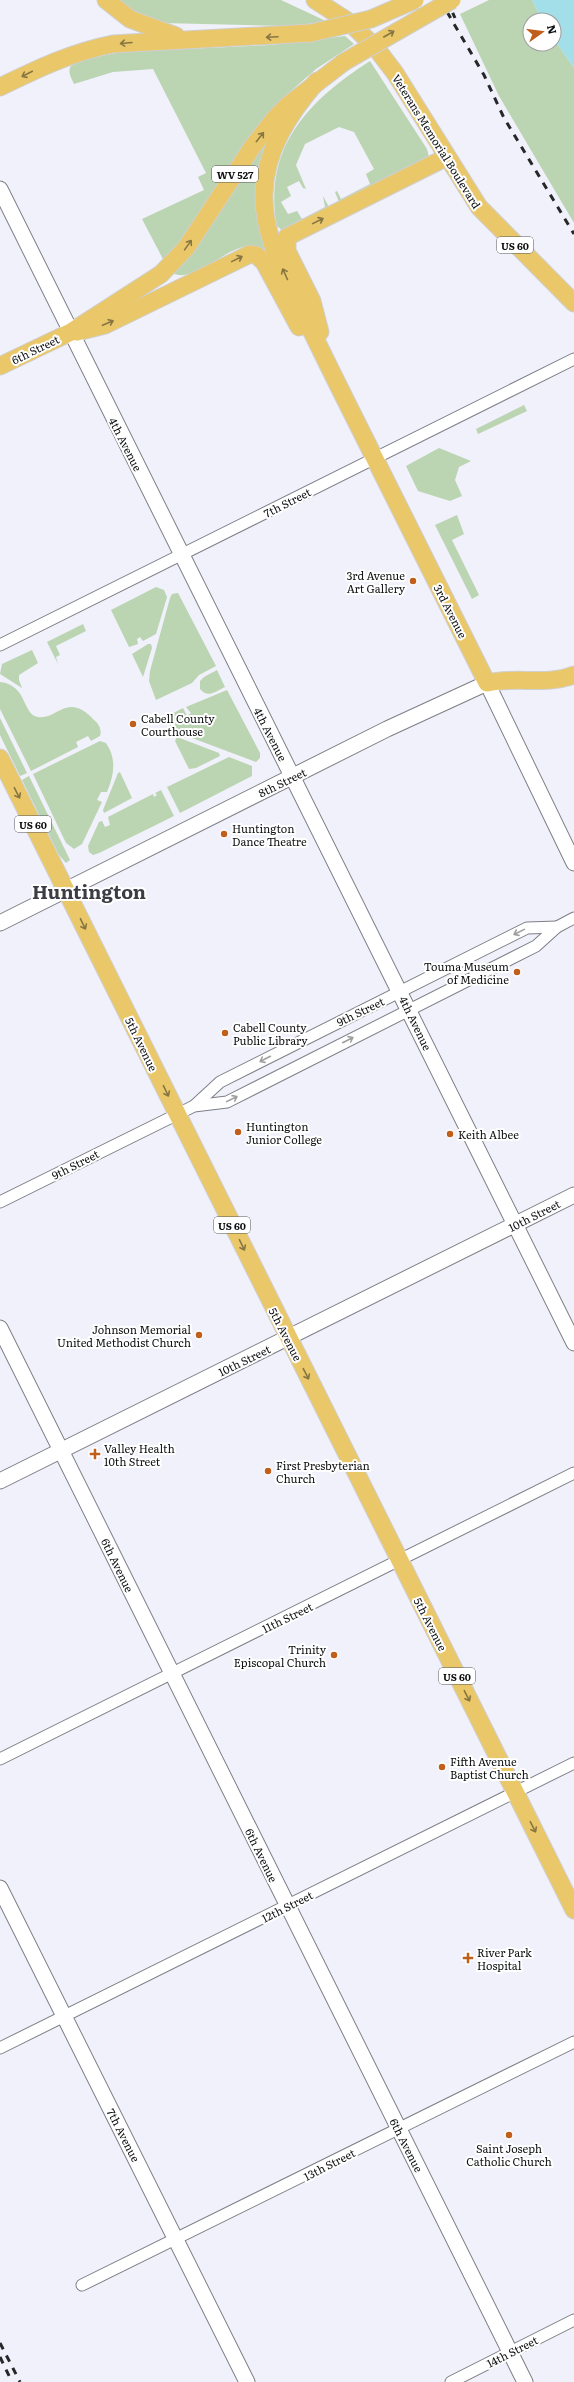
<svg xmlns="http://www.w3.org/2000/svg" width="574" height="2382" viewBox="0 0 574 2382" font-family="Literata,serif">
<style>
.green{fill:#bbd4b2}
.water{fill:#a2dfe8}
.lines{fill:none;stroke-linecap:round;stroke-linejoin:round}
.street-casing{stroke:#7e7f87;stroke-width:13}
.secondary-casing{stroke:#7e7f87;stroke-width:17}
.primary-casing{stroke:#cfcfcf;stroke-width:19}
.street{stroke:#fff;stroke-width:11}
.secondary{stroke:#fff;stroke-width:15}
.primary{stroke:#eac86a;stroke-width:17}
.rail{stroke:#262729;stroke-width:3;stroke-dasharray:7 7;stroke-linecap:butt}
.primary-bridge-casing{stroke:#cfcfcf;stroke-width:19;stroke-linecap:butt}
.primary-bridge{stroke:#eac86a;stroke-width:17}
.oneway{stroke:#877542}
.oneway2{stroke:#9f9fa0}
.poi-dot{fill:#bf5f1b;stroke:#fff;stroke-width:1.5}
.labels{text-anchor:middle;dominant-baseline:central;stroke-width:4;stroke-linejoin:round;paint-order:stroke}
.shield{fill:#fff;stroke:#565758;stroke-width:1}
.shield-label{font-size:10px;font-weight:bold;fill:#0e0f11}
.street-label{font-size:11px;fill:#0e0f11;stroke:#fff}
.poi-label{font-size:11px;fill:#0e0f11;stroke:#fff;text-anchor:start}
.town-label{font-size:19px;font-weight:bold;fill:#3c3d44;stroke:#fff}
</style>
<rect width="100%" height="100%" fill="#f0f1fa"/>
<g class="green">
<path d="M114,0H281L328,22L285,26L162,23L133,13Z"/>
<path d="M489,0H532L542,20H530V44H554V39L574,68V223L499,96L460,14Z"/>
<path d="M345,36L354,44L316,69L284,97L264,121L189,234L164,261L142,219L204,190L198,177L206,173L153,69L113,72L74,84C70,75 66,70 74,62L120,52L270,45Z"/>
<path d="M370,61L427,149L429,157L339,202L335,192L337,191L341,199L370,184L366,174L374,169L354,132L339,127L305,144L296,165L306,189L303,188L299,181L287,187L291,196L281,202L288,214L297,211L302,219L325,207L323,196L329,207L285,233L277,226C263,147 308,101 370,61Z"/>
<path d="M267,136L271,141L268,257L261,248C232,236 201,283 174,274Z"/>
<path d="M524,405L527,411L478,434L476,429Z"/>
<path d="M439,448L471,461L459,467L455,480L462,496L450,501L418,491L406,466Z"/>
<path d="M457,515L464,534L452,540L479,595L472,599L435,525Z"/>
<path d="M156,587L164,590L167,597L156,634L143,641L140,637L137,639L138,644L129,647L111,610Z"/>
<path d="M178,593L216,666L199,675L192,683L156,700L149,681L150,671L170,598L172,594Z"/>
<path d="M83,624L86,631L56,646L60,655L56,657L58,664L47,642Z"/>
<path d="M148,644H151L152,648L143,677L132,654Z"/>
<path d="M32,650L38,663L19,675V680L22,688L0,674L2,664Z"/>
<path d="M217,670L225,687C216,691 208,699 200,689V681L204,677Z"/>
<path d="M0,682C28,685 22,715 38,717C58,720 67,691 94,720C99,724 102,730 100,736L91,741L88,736L76,742L78,747L31,771L0,709Z"/>
<path d="M227,690L260,753V758L256,762L184,735L174,729L165,720L166,717L183,708L187,716L191,713L186,707Z"/>
<path d="M0,718L27,773L20,776L0,735Z"/>
<path d="M177,737L219,753L220,756L196,768L189,769L175,741Z"/>
<path d="M100,741L106,743C117,759 114,775 107,792H101L97,800L102,802L82,844L74,849L66,843L33,774Z"/>
<path d="M229,757L252,766V776L180,813L167,787Z"/>
<path d="M120,772L132,798L104,813L103,810L118,773Z"/>
<path d="M29,776L70,860L66,863L59,855L22,780Z"/>
<path d="M161,790L174,816L99,853L93,855L89,852L88,846L99,822L102,821L105,827L110,825L108,817L153,794L154,797L157,795L155,793Z"/>
</g>
<path class="water" d="M532,0H574V68L554,39V20H542Z"/>
<g class="lines">
<g class="street-casing">
<g id="street">
<path d="M0,645L574,359"/>
<path d="M194,1106L220,1082L493,945L527,928L557,927"/>
<path d="M0,1202L194,1106L227,1102L536,946L557,927L574,918"/>
<path d="M0,1759L574,1473"/>
<path d="M0,2048L574,1763"/>
<path d="M82,2285L574,2042"/>
<path d="M451,2382L574,2320"/>
</g>
</g>
<g class="secondary-casing">
<g id="secondary">
<path d="M0,189L574,1343"/>
<path d="M0,923L387,729L487,683L574,863"/>
<path d="M0,1328L525,2382"/>
<path d="M0,1481L574,1195"/>
<path d="M0,1888L247,2382"/>
</g>
</g>
<g class="primary-casing">
<g id="primary">
<path d="M106,0L130,19L176,36"/>
<path d="M315,0L349,22L376,48L395,73L479,207L574,303"/>
<path d="M317,81C289,114 265,150 264,194C263,236 285,274 302,311C318,345 335,379 352,413C397,503 442,593 487,683C516,676 546,686 574,675"/>
<path d="M0,87C37,69 72,52 113,44L311,33"/>
<path d="M77,332L105,325L250,254L256,255L264,262L299,327"/>
<path d="M320,332L312,301L287,251V237L447,157"/>
<path d="M0,366L71,332L161,274L186,248L253,146L275,118L288,105L344,62"/>
<path d="M0,758L574,1910"/>
</g>
</g>
<use href="#street" class="street"/>
<use href="#secondary" class="secondary"/>
<use href="#primary" class="primary"/>
<g class="rail">
<path d="M440,0L484,75L504,118L574,234"/>
<path d="M447,0L455,18"/>
<path d="M0,2343L20,2382"/>
<path d="M0,2357L12,2382"/>
</g>
<g class="primary-bridge-casing">
<g id="primary-bridge">
<path d="M311,33L371,19L415,0"/>
<path d="M344,62L452,0"/>
</g>
</g>
<use href="#primary-bridge" class="primary-bridge"/>
</g>
<defs><path id="oneway-shaft" d="M-6 0H5M1.5-3L5.5 0L1.5 3" fill="none" stroke-width="1.6" stroke-linecap="round" stroke-linejoin="round"/></defs>
<g class="oneway">
<use href="#oneway-shaft" transform="translate(389 34) rotate(-30)"/>
<use href="#oneway-shaft" transform="translate(272 37) rotate(177)"/>
<use href="#oneway-shaft" transform="translate(126 43) rotate(175)"/>
<use href="#oneway-shaft" transform="translate(27 74) rotate(153)"/>
<use href="#oneway-shaft" transform="translate(260 137) rotate(-52)"/>
<use href="#oneway-shaft" transform="translate(318 221) rotate(-26)"/>
<use href="#oneway-shaft" transform="translate(188 245) rotate(-55)"/>
<use href="#oneway-shaft" transform="translate(237 259) rotate(-26)"/>
<use href="#oneway-shaft" transform="translate(285 274) rotate(-114)"/>
<use href="#oneway-shaft" transform="translate(108 323) rotate(-23)"/>
<use href="#oneway-shaft" transform="translate(17 793) rotate(63)"/>
<use href="#oneway-shaft" transform="translate(83 924) rotate(64)"/>
<use href="#oneway-shaft" transform="translate(166 1091) rotate(64)"/>
<use href="#oneway-shaft" transform="translate(242 1245) rotate(64)"/>
<use href="#oneway-shaft" transform="translate(306 1374) rotate(63)"/>
<use href="#oneway-shaft" transform="translate(467 1696) rotate(63)"/>
<use href="#oneway-shaft" transform="translate(533 1827) rotate(63)"/>
</g>
<g class="oneway2">
<use href="#oneway-shaft" transform="translate(519 932) rotate(154)"/>
<use href="#oneway-shaft" transform="translate(348 1040) rotate(-27)"/>
<use href="#oneway-shaft" transform="translate(265 1059) rotate(153)"/>
<use href="#oneway-shaft" transform="translate(232 1099) rotate(-26)"/>
</g>
<g class="poi-dot">
<circle cx="413" cy="581" r="4"/>
<circle cx="133" cy="724" r="4"/>
<circle cx="224" cy="834" r="4"/>
<circle cx="517" cy="972" r="4"/>
<circle cx="225" cy="1033" r="4"/>
<circle cx="238" cy="1132" r="4"/>
<circle cx="450" cy="1134" r="4"/>
<circle cx="199" cy="1335" r="4"/>
<path d="M93 1448h4v4h4v4h-4v4h-4v-4h-4v-4h4z"/>
<circle cx="268" cy="1471" r="4"/>
<circle cx="334" cy="1655" r="4"/>
<circle cx="442" cy="1767" r="4"/>
<path d="M466 1952h4v4h4v4h-4v4h-4v-4h-4v-4h4z"/>
<circle cx="509" cy="2135" r="4"/>
</g>
<g class="labels">
<g class="shield">
<rect x="212" y="166" width="46" height="16" rx="3"/>
<rect x="497" y="237" width="36" height="16" rx="3"/>
<rect x="15" y="816" width="36" height="16" rx="3"/>
<rect x="214" y="1217" width="36" height="16" rx="3"/>
<rect x="439" y="1668" width="36" height="16" rx="3"/>
</g>
<g class="shield-label">
<text x="235" y="174">WV 527</text>
<text x="515" y="245">US 60</text>
<text x="33" y="824">US 60</text>
<text x="232" y="1225">US 60</text>
<text x="457" y="1676">US 60</text>
</g>
<g class="street-label">
<text transform="translate(437 141) rotate(58)">Veterans Memorial Boulevard</text>
<text transform="translate(35 349) rotate(-26)">6th Street</text>
<text transform="translate(126 444) rotate(63)">4th Avenue</text>
<text transform="translate(287 502) rotate(-27)">7th Street</text>
<text transform="translate(451 611) rotate(63)">3rd Avenue</text>
<text transform="translate(271 734) rotate(63)">4th Avenue</text>
<text transform="translate(282 782) rotate(-26)">8th Street</text>
<text transform="translate(360 1011) rotate(-26)">9th Street</text>
<text transform="translate(416 1023) rotate(64)">4th Avenue</text>
<text transform="translate(142 1044) rotate(64)">5th Avenue</text>
<text transform="translate(75 1164) rotate(-27)">9th Street</text>
<text transform="translate(534 1215) rotate(-27)">10th Street</text>
<text transform="translate(286 1334) rotate(63)">5th Avenue</text>
<text transform="translate(244 1360) rotate(-26)">10th Street</text>
<text transform="translate(118 1565) rotate(64)">6th Avenue</text>
<text transform="translate(287 1617) rotate(-26)">11th Street</text>
<text transform="translate(431 1624) rotate(63)">5th Avenue</text>
<text transform="translate(262 1855) rotate(64)">6th Avenue</text>
<text transform="translate(287 1906) rotate(-27)">12th Street</text>
<text transform="translate(124 2135) rotate(63)">7th Avenue</text>
<text transform="translate(407 2145) rotate(63)">6th Avenue</text>
<text transform="translate(329 2164) rotate(-27)">13th Street</text>
<text transform="translate(512 2351) rotate(-27)">14th Street</text>
</g>
<g class="poi-label">
<text x="405" y="575" text-anchor="end">3rd Avenue<tspan x="405" dy="13">Art Gallery</tspan></text>
<text x="141" y="718">Cabell County<tspan x="141" dy="13">Courthouse</tspan></text>
<text x="232" y="828">Huntington<tspan x="232" dy="13">Dance Theatre</tspan></text>
<text x="509" y="966" text-anchor="end">Touma Museum<tspan x="509" dy="13">of Medicine</tspan></text>
<text x="233" y="1027">Cabell County<tspan x="233" dy="13">Public Library</tspan></text>
<text x="246" y="1126">Huntington<tspan x="246" dy="13">Junior College</tspan></text>
<text x="458" y="1134">Keith Albee</text>
<text x="191" y="1329" text-anchor="end">Johnson Memorial<tspan x="191" dy="13">United Methodist Church</tspan></text>
<text x="104" y="1448">Valley Health<tspan x="104" dy="13">10th Street</tspan></text>
<text x="276" y="1465">First Presbyterian<tspan x="276" dy="13">Church</tspan></text>
<text x="326" y="1649" text-anchor="end">Trinity<tspan x="326" dy="13">Episcopal Church</tspan></text>
<text x="450" y="1761">Fifth Avenue<tspan x="450" dy="13">Baptist Church</tspan></text>
<text x="477" y="1952">River Park<tspan x="477" dy="13">Hospital</tspan></text>
<text x="509" y="2148" text-anchor="middle">Saint Joseph<tspan x="509" dy="13">Catholic Church</tspan></text>
</g>
<g class="town-label">
<text x="89" y="891">Huntington</text>
</g>
</g>
<g transform="translate(542 32) rotate(76)"><circle r="19" fill="#ffffff" stroke="#9f9fa0"/>
<path d="M0-3L7 15L0 10L-7 15Z" fill="#bf5f1b"/>
<text y="-6" font-size="11" font-weight="bold" text-anchor="middle" fill="#0e0f11">N</text>
</g>
</svg>
